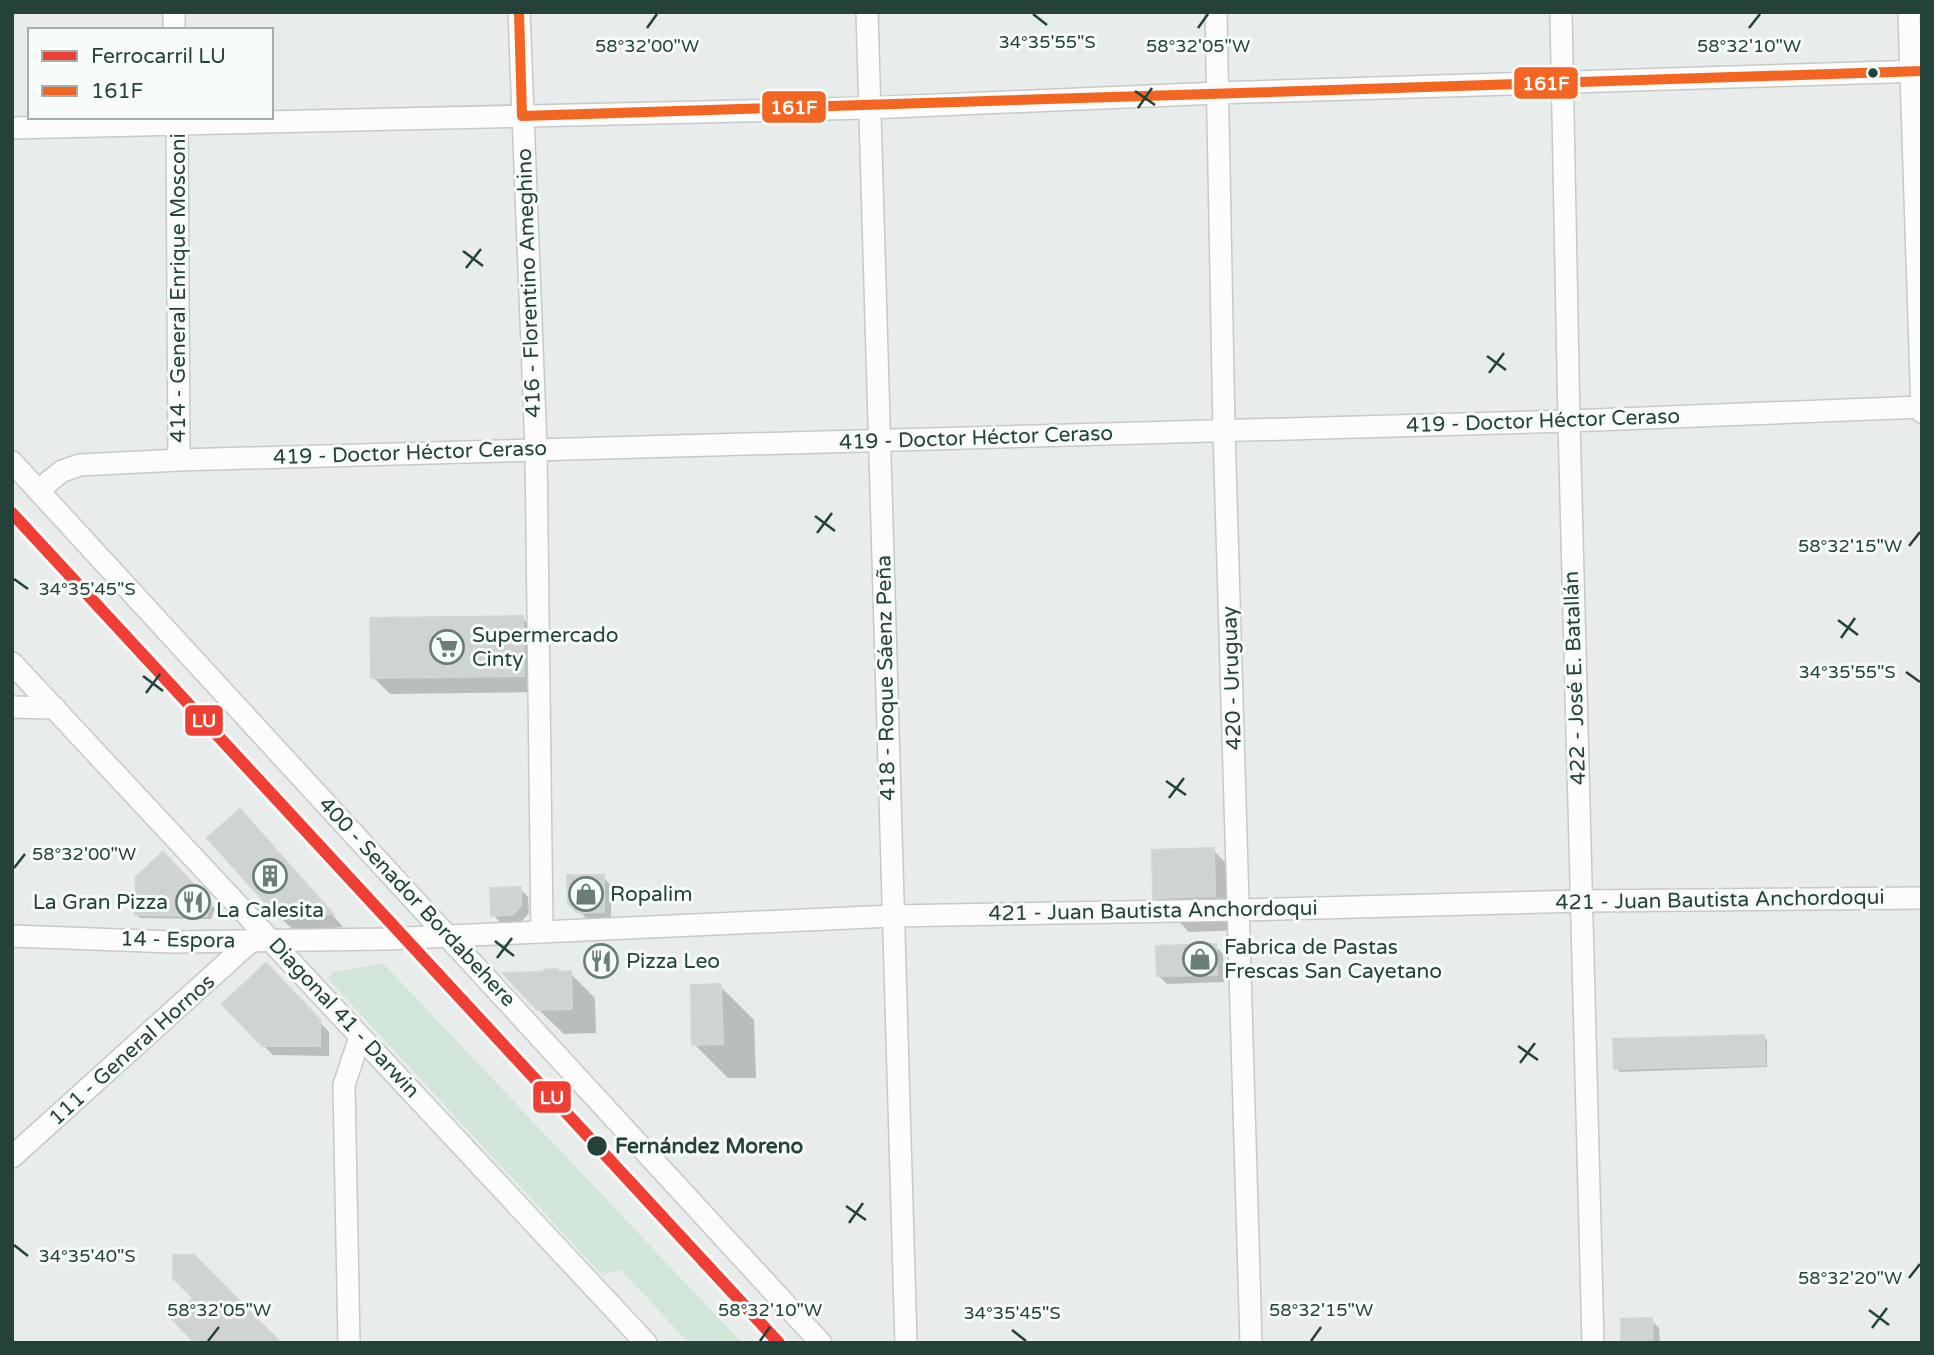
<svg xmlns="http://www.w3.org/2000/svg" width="1934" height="1355" viewBox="0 0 1934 1355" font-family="'Varela Round',sans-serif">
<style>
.green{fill:#d1e6d8}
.shadow{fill:#0003}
.building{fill:#cfd4d2;stroke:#d1d6d4;stroke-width:2}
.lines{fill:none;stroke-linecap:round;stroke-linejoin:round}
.street-casing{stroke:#c5cac8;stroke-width:24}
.street{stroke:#fcfcfc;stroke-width:21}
.bus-1-casing{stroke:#f7fbf9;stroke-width:16}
.bus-1{stroke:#f26522;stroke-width:10}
.rail-1-casing{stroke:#f7fbf9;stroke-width:18}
.rail-1{stroke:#ef3e33;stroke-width:12}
.ticks{fill:none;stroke:#24423a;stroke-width:2.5}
.bus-dot{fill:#24423a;stroke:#f7fbf9;stroke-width:2.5}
.labels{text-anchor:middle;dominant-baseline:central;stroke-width:6;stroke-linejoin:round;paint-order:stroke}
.street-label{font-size:21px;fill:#24423a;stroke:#f7fbf9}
.poi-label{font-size:21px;fill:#24423a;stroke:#f7fbf9;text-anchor:start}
.stop-label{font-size:21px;font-weight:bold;fill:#24423a;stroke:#f7fbf9;text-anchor:start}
.ticks-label{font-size:18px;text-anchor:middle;fill:#24423a;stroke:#f7fbf9;stroke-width:6;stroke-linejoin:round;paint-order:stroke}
.line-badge{stroke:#f7fbf9;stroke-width:2.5}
.badge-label{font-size:19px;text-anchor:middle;font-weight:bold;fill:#fff}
</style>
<rect width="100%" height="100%" fill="#e8edeb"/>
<path class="green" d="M383,963L742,1343H689L621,1270L602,1275L327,978L335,972Z"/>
<g class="shadow">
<path d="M522,618L539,634L540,692L390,694L373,677Z"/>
<path d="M252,824L343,927L294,931L281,918Z"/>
<path d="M1213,850L1247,884L1248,930L1189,932L1155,897Z"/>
<path d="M163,854L215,909L211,919L140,918L136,914Z"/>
<path d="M603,877L611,885V920H588L579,911Z"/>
<path d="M520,889L528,897L529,913L520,923H501L493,915Z"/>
<path d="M1215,946L1223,954L1224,982L1167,984L1159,976Z"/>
<path d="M570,973L595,998L596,1033L564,1034L538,1009L561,974Z"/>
<path d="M276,975L329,1032V1056L273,1055L263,1045Z"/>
<path d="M720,986L754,1020L756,1078H728L694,1044Z"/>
<path d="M1763,1036L1767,1040V1067L1620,1072L1616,1068Z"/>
<path d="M1651,1320L1659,1328L1660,1343H1623Z"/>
</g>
<g class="building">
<path d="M523,616L524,676L371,678L370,618Z"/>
<path d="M240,809L333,914L280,919L207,838Z"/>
<path d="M1214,848L1215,896L1153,898L1152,850Z"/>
<path d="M163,852L212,904L207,916L135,915L136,877Z"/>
<path d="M567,875H604V912L578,913L568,903Z"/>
<path d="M521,887V905L512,915L491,916L490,888Z"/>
<path d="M1216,944L1217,975L1157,976L1156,946Z"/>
<path d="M266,963L320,1020V1046H262L222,1004Z"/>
<path d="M556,969L561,972L571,971L572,1009L537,1010L503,973L541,972L545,970Z"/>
<path d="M721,984L723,1044L692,1045L691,985Z"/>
<path d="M1764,1035L1765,1065L1614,1069L1613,1039Z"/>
<path d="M173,1255H194L281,1343H195L172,1319L193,1298L173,1278Z"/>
<path d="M1652,1318L1653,1343H1621V1319Z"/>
</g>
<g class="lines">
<g class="street-casing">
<g id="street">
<path d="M174,12V30"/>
<path d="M519,12L536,449L542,932"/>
<path d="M867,12L906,1343"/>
<path d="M1216,12L1224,430L1251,1343"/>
<path d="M1561,12L1569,421L1593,1343"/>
<path d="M1909,12L1922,412"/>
<path d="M177,117L179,460"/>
<path d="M12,128L869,108L1218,93L1922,71"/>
<path d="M12,462L821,1343"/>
<path d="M39,490L62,471L80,465L179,460L1569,421L1922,407"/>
<path d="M12,663L646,1343"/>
<path d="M12,707L55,708"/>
<path d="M12,936L174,942L386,939L892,916L1240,910L1581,901L1922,898"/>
<path d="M12,1157L251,941"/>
<path d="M349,1343L344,1085L360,1037"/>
</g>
</g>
<use href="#street" class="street"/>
<g class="bus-1-casing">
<path id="bus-1" d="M519,12L522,116L1922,71"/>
</g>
<use href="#bus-1" class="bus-1"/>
<g class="rail-1-casing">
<path id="rail-1" d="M12,513L779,1343"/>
</g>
<use href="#rail-1" class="rail-1"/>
</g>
<path class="ticks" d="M1033,14L1047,25M647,28L657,14M1198,28L1208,14M1749,28L1760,14M1135,91L1155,105M1138,108L1152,88M463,251L483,266M466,268L481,249M1487,356L1506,370M1489,373L1504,353M815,516L835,531M817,533L832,513M1909,546L1920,532M14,579L28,589M1838,620L1858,635M1841,638L1855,618M1906,672L1920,682M143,676L163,691M146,693L160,674M1166,781L1186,795M1169,798L1184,778M14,868L25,854M495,941L514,956M497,958L512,938M1518,1046L1538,1060M1520,1063L1535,1043M846,1206L866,1220M849,1223L863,1203M14,1245L28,1256M1909,1278L1920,1264M1869,1310L1889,1325M1872,1328L1887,1308M1012,1330L1026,1341M208,1341L219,1327M760,1341L770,1327M1311,1341L1321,1327"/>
<defs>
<g id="supermarket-ring" transform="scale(1.75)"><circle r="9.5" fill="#f7fbf9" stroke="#697e78" stroke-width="1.5"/><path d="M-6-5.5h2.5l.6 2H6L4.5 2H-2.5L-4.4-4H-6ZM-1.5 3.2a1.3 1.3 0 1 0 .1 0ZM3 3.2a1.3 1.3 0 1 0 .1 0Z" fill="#697e78"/></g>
<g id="building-ring" transform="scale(1.75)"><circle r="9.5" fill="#f7fbf9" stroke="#697e78" stroke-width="1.5"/><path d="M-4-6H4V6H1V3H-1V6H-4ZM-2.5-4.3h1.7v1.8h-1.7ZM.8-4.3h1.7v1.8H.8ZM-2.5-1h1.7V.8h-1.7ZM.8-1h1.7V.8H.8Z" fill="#697e78"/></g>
<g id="shop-ring" transform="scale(1.75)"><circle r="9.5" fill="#f7fbf9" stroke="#697e78" stroke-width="1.5"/><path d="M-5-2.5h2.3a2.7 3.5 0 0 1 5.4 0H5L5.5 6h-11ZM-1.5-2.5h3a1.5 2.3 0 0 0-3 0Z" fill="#697e78"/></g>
<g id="restaurant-ring" transform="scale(1.75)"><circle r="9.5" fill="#f7fbf9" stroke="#697e78" stroke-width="1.5"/><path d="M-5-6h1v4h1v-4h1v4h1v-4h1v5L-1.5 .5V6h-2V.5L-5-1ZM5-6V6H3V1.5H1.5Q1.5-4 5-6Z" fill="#697e78"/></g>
</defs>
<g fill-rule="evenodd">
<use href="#supermarket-ring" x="447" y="647"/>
<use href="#building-ring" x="270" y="876"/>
<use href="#shop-ring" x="586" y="894"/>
<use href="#restaurant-ring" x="193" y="902"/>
<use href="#shop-ring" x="1200" y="959"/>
<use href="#restaurant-ring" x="601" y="961"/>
</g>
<g class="bus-dot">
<circle cx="1873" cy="73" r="6"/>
<circle cx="597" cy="1146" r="11"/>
</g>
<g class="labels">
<g class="street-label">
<text transform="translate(529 283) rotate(-92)">416 - Florentino Ameghino</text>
<text transform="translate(178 288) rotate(-90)">414 - General Enrique Mosconi</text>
<text transform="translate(1543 421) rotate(-2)">419 - Doctor Héctor Ceraso</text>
<text transform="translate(976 438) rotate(-2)">419 - Doctor Héctor Ceraso</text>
<text transform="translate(410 453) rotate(-2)">419 - Doctor Héctor Ceraso</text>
<text transform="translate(886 678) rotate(-91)">418 - Roque Sáenz Peña</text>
<text transform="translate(1232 678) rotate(-92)">420 - Uruguay</text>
<text transform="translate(1575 678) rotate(-92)">422 - José E. Batallán</text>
<text transform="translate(1720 900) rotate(-1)">421 - Juan Bautista Anchordoqui</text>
<text transform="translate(417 902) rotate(47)">400 - Senador Bordabehere</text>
<text transform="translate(1153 911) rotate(-1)">421 - Juan Bautista Anchordoqui</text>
<text transform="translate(178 940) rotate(1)">14 - Espora</text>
<text transform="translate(344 1018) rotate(47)">Diagonal 41 - Darwin</text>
<text transform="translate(132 1050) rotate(-42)">111 - General Hornos</text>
</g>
<g class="poi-label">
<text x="472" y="635">Supermercado<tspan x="472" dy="24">Cinty</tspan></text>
<text x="610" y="894">Ropalim</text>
<text x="168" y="902" text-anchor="end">La Gran Pizza</text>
<text x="270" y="910" text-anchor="middle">La Calesita</text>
<text x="1224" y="947">Fabrica de Pastas<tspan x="1224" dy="24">Frescas San Cayetano</tspan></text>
<text x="626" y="961">Pizza Leo</text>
</g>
<g class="stop-label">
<text x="615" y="1146">Fernández Moreno</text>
</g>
</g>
<g class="ticks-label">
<text x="1047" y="48">34°35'55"S</text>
<text x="647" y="52">58°32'00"W</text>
<text x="1198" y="52">58°32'05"W</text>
<text x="1749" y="52">58°32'10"W</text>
<text x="1850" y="552">58°32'15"W</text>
<text x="87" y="595">34°35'45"S</text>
<text x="1847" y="678">34°35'55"S</text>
<text x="84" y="860">58°32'00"W</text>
<text x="87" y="1262">34°35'40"S</text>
<text x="1850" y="1284">58°32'20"W</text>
<text x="219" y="1316">58°32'05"W</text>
<text x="770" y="1316">58°32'10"W</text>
<text x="1321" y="1316">58°32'15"W</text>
<text x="1012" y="1319">34°35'45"S</text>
</g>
<g class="line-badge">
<rect x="1513" y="66" width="66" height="34" rx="7" fill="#f26522"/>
<rect x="761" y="90" width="66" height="34" rx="7" fill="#f26522"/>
<rect x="184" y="704" width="40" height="33" rx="7" fill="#ef3e33"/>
<rect x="532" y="1080" width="40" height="34" rx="7" fill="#ef3e33"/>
</g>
<g class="badge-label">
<text x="1546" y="90">161F</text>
<text x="794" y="114">161F</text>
<text x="204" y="727">LU</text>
<text x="552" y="1104">LU</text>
</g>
<rect width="1934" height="1355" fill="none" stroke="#24423a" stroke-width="28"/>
<rect x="28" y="28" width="245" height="91" fill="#f7fbf9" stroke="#a3b1ad" stroke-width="2"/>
<rect x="42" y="51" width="35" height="10" fill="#ef3e33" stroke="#a3b1ad" stroke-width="2"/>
<text x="91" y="63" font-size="21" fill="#24423a">Ferrocarril LU</text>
<rect x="42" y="86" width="35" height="10" fill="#f26522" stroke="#a3b1ad" stroke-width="2"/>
<text x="91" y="98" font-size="21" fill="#24423a">161F</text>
</svg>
